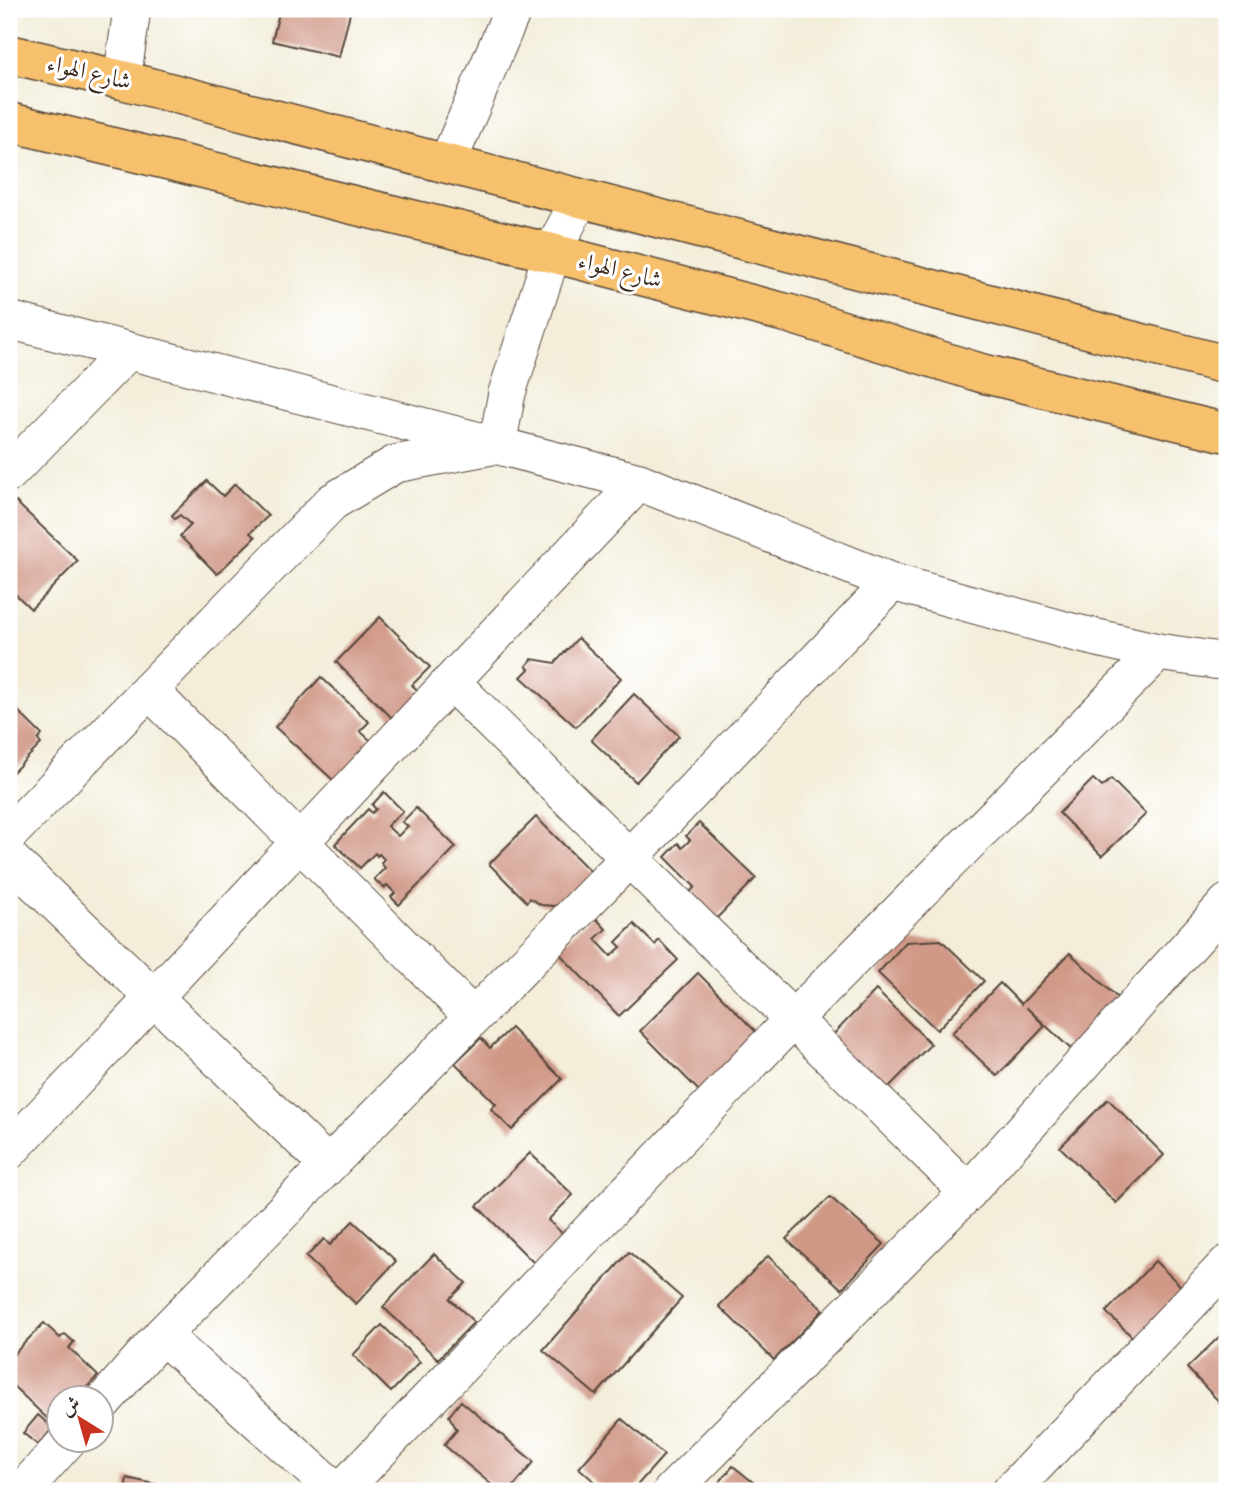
<svg xmlns="http://www.w3.org/2000/svg" width="1236" height="1500" viewBox="0 0 1236 1500" font-family="'Libre Bodoni',Amiri,serif">
<style>
.building{fill:#d09887}
.lines{fill:none;stroke-linecap:round;stroke-linejoin:round}
.minor-casing{stroke:#57473a;stroke-width:39}
.major-casing{stroke:#57473a;stroke-width:41}
.minor{stroke:#fff;stroke-width:37}
.major{stroke:#f7c06c;stroke-width:38}
.labels{text-anchor:middle;dominant-baseline:central;stroke-width:6;stroke-linejoin:round;paint-order:stroke}
.street-label{font-size:24px;fill:#3b2a1e;stroke:#fff}
</style>
<rect width="100%" height="100%" fill="#fff"/>
<filter id="ink" filterUnits="userSpaceOnUse"><feTurbulence type="fractalNoise" baseFrequency=".0143" numOctaves="2"/><feDisplacementMap in="SourceGraphic" scale="14" xChannelSelector="R" yChannelSelector="G"/><feConvolveMatrix kernelMatrix="1 2 1 2 8 2 1 2 1" color-interpolation-filters="sRGB"/></filter>
<filter id="wash" filterUnits="userSpaceOnUse"><feTurbulence type="fractalNoise" baseFrequency=".00686" numOctaves="4" result="noise"/><feDisplacementMap in="SourceGraphic" scale="28" xChannelSelector="R" yChannelSelector="G"/><feGaussianBlur stdDeviation="1.57" result="paint"/><feColorMatrix in="noise" values="0 0 0 0 0 0 0 0 0 0 0 0 0 0 0 0 0 1.4 0 .05"/><feComposite in="paint" operator="in"/></filter>
<g filter="url(#wash)">
<rect width="100%" height="100%" fill="#f3edd9"/>
<g id="blocks">
<g class="building">
<path d="M280,9H351L339,57L272,41Z"/>
<path d="M207,481L223,496L235,484L268,516L250,533L255,537L217,574L180,536L191,525L180,515L175,519L172,515Z"/>
<path d="M15,501L78,561L31,609L9,588V507Z"/>
<path d="M380,617L430,667L412,685L424,697L398,724L336,662Z"/>
<path d="M578,638L621,678L576,727L521,677L529,669L526,666L532,659L555,663Z"/>
<path d="M321,677L369,722L360,731L381,750L344,790L275,727Z"/>
<path d="M634,694L679,736L636,782L591,740Z"/>
<path d="M9,702L42,735L38,740L41,744L9,776Z"/>
<path d="M1093,779L1102,787L1111,779L1146,814L1102,856L1059,813Z"/>
<path d="M384,792L403,811L387,826L398,836L408,826L402,822L416,808L456,847L399,905L391,897L395,893L387,885L384,888L374,879L385,868L381,863L384,859L379,854L377,856L375,853L360,868L335,844L368,809L372,813L376,809L372,805Z"/>
<path d="M536,817L594,875L563,902L555,906L541,905L530,898L527,902L489,864Z"/>
<path d="M699,823L756,878L708,927L681,901L695,887L665,857L678,843L682,848L690,840L686,836Z"/>
<path d="M593,915L606,929L595,939L611,956L621,947L616,942L634,924L655,945L659,940L678,960L619,1016L556,950Z"/>
<path d="M941,940L984,981L937,1030L878,973L906,942Z"/>
<path d="M1070,953L1122,1002L1074,1052L1026,1007L1045,1026L997,1076L952,1033L1000,983L1021,1004Z"/>
<path d="M698,973L764,1040L705,1097L640,1031Z"/>
<path d="M876,990L931,1044L883,1093L828,1040Z"/>
<path d="M511,1028L562,1079L512,1130L491,1109L496,1104L455,1063L481,1038L490,1048Z"/>
<path d="M1108,1099L1164,1155L1116,1203L1060,1147Z"/>
<path d="M530,1153L573,1195L548,1220L569,1240L540,1269L477,1206Z"/>
<path d="M830,1197L884,1244L842,1289L786,1239Z"/>
<path d="M353,1221L396,1261L356,1304L306,1257L324,1239L330,1245Z"/>
<path d="M629,1252L682,1298L596,1395L543,1350Z"/>
<path d="M434,1254L466,1283L450,1299L474,1322L438,1359L383,1307Z"/>
<path d="M768,1256L823,1310L774,1360L719,1306Z"/>
<path d="M1155,1261L1189,1294L1141,1345L1106,1312Z"/>
<path d="M44,1323L60,1338L65,1334L74,1342L69,1348L98,1376L76,1398H60V1415L52,1423L9,1382V1359Z"/>
<path d="M382,1325L420,1362L391,1392L353,1355Z"/>
<path d="M1227,1329V1410L1187,1368Z"/>
<path d="M461,1401L534,1462L510,1491H499L444,1445L457,1430L449,1416Z"/>
<path d="M38,1415L53,1428L38,1445L23,1433Z"/>
<path d="M622,1419L664,1455L632,1491H605L579,1468Z"/>
<path d="M733,1466L764,1491H712Z"/>
<path d="M127,1478L181,1490V1491H125Z"/>
</g>
</g>
</g>
<g filter="url(#ink)">
<use href="#blocks" fill-opacity="0" stroke="#57473a" stroke-width="2"/>
<g class="lines">
<g class="minor-casing">
<g id="minor">
<path d="M122,80L132,9"/>
<path d="M447,164L513,9"/>
<path d="M9,320L639,482L892,582L1072,632L1158,652L1227,662"/>
<path d="M9,473L127,352"/>
<path d="M451,682L968,1192"/>
<path d="M149,690L472,1016"/>
<path d="M9,834L332,502L395,464L497,445L507,393L552,253L580,198"/>
<path d="M9,858L328,1165"/>
<path d="M9,1151L639,482"/>
<path d="M162,1335L336,1491"/>
<path d="M102,1403L162,1335L629,858L892,582"/>
<path d="M22,1491L68,1440"/>
<path d="M341,1491L793,1019L1158,652"/>
<path d="M672,1491L968,1192L1227,903"/>
<path d="M1011,1491L1227,1264"/>
</g>
</g>
<g class="major-casing">
<g id="major">
<path d="M9,54L122,80L1227,365"/>
<path d="M9,122L552,253L790,314L981,373L1227,433"/>
</g>
</g>
<use href="#minor" class="minor"/>
<use href="#major" class="major"/>
</g>
</g>
<g class="labels">
<g class="street-label">
<text transform="translate(89 73) rotate(13)">شارع الهواء</text>
<text transform="translate(620 271) rotate(14)">شارع الهواء</text>
</g>
</g>
<rect width="1236" height="1500" fill="none" stroke="#fff" stroke-width="35"/>
<g transform="translate(80 1419) rotate(323)"><circle r="33" fill="#ffffff" stroke="#b1aaa5" stroke-width="2"/>
<path d="M0-5L12 26L0 18L-12 26Z" fill="#c8321e"/>
<text y="-10" font-size="19" font-weight="bold" text-anchor="middle" fill="#3b2a1e">ش</text>
</g>
</svg>
